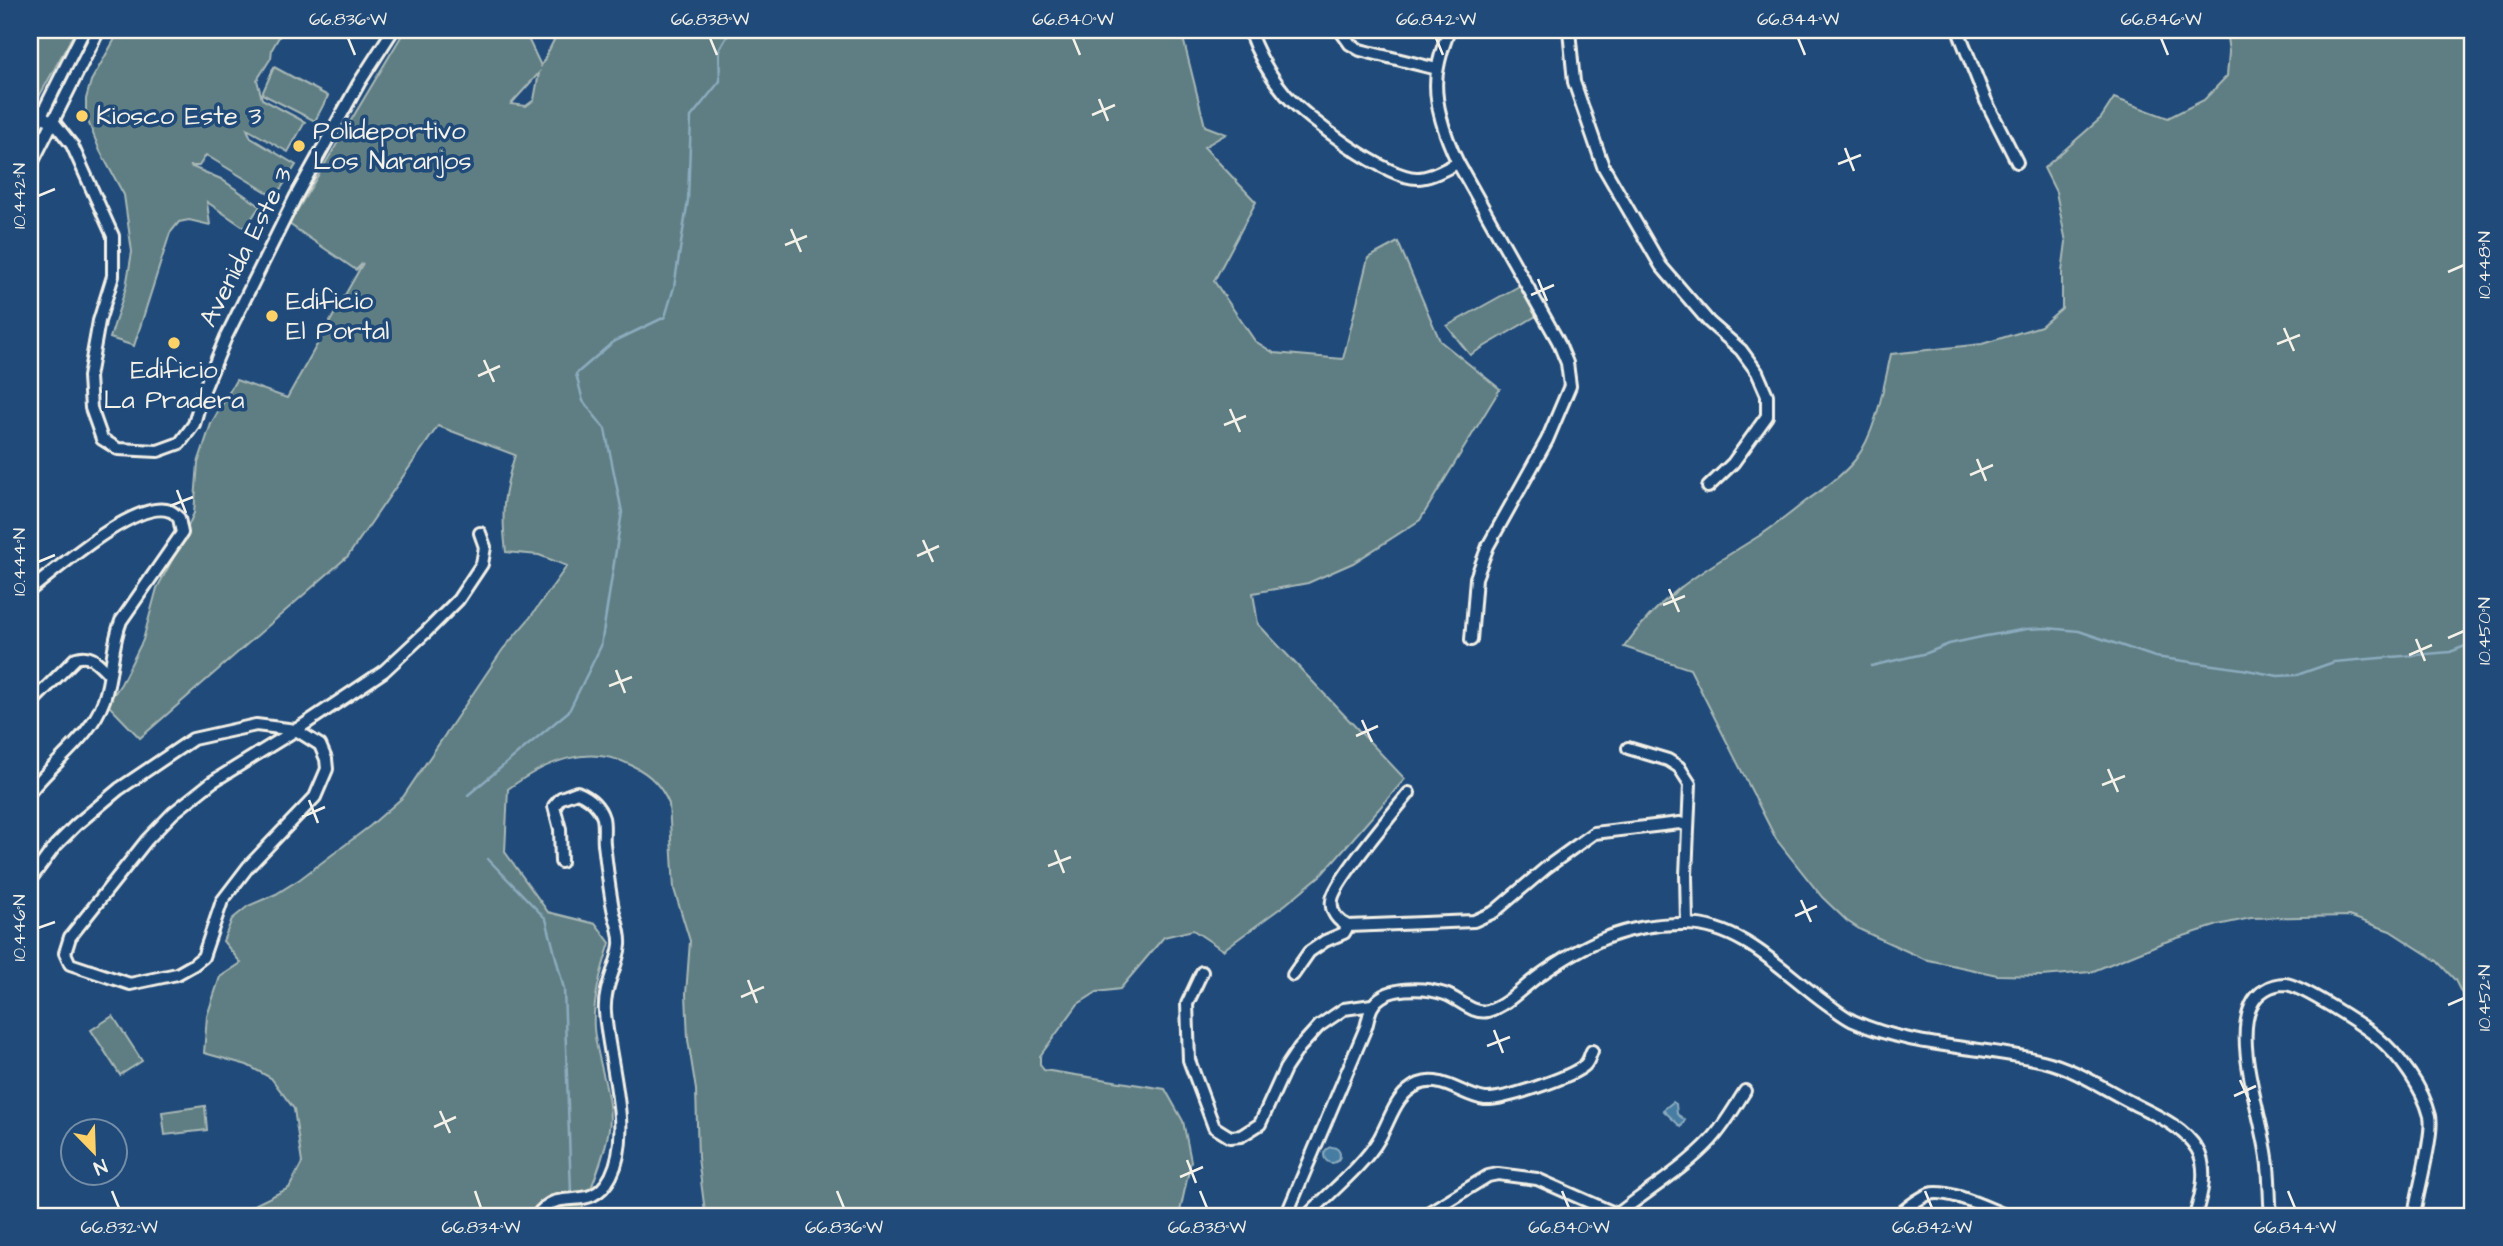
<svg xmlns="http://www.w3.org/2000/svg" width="2503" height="1246" viewBox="0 0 2503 1246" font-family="'Architects Daughter',sans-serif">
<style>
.green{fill:#5e7e83;stroke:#a9b8b6;stroke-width:2;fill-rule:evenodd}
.water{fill:#467da2;stroke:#8cabbe;stroke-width:2}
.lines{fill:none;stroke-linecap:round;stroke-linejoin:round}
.stream{stroke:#8cabbe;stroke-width:2.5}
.minor-casing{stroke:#f4f1e8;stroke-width:16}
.minor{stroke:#1f4a7a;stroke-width:10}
.ticks{fill:none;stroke:#f4f1e8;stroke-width:2.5}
.poi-dot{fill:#ffd166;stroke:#1f4a7a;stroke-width:2.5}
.labels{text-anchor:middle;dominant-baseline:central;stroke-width:7;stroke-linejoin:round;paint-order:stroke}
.poi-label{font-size:26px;fill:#f4f1e8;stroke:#1f4a7a;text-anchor:start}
.street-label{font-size:26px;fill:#f4f1e8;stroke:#1f4a7a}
.neatline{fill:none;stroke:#f4f1e8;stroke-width:2.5}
.ticks-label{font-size:18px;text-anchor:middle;fill:#f4f1e8}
</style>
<rect width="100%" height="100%" fill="#1f4a7a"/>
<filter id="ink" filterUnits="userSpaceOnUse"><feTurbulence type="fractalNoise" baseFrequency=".0143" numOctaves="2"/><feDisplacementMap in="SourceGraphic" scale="14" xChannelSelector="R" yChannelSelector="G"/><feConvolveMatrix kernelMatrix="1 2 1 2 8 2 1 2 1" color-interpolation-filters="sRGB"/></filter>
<g filter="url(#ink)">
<g class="green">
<path d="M30,30H76L30,113Z"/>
<path d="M120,30H283L272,49L271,58L257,80L262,99L305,122L288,152L247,129L251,138L296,165L280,190L270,194L206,155L199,166H190L221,179L260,206L245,228L207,202L210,225L189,220L179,222L170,233L134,346L110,338L126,287L132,252L124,195L100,151L86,116V99L91,81Z"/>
<path d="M405,30H524L541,66L559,30H1181L1205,126L1226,134L1204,147L1256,202L1214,281L1255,341L1274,353L1343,359L1368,258L1398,242L1440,341L1500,389L1420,520L1353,563L1308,583L1253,593L1258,624L1405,779L1322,874L1286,904L1223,950L1193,930L1164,937L1120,989L1097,992L1078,1004L1040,1056V1065L1044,1070L1165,1089L1183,1121L1191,1161L1179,1216H712L705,1212L698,1158L696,1090L688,1040L686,994L690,941L674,889L669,804C662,787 650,774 633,766C589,743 546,761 508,789L505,852L548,912L596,924L610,943C602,967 592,1001 594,1028C596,1058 614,1099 609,1129C604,1159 591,1189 579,1216H232L289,1188L302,1163L294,1109L271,1078L247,1065L204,1053L207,1016L220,977L241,963L223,941L232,919L248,906L276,894L300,879L370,826L403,797L503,649L529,619L567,566L539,555L506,552C501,512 503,493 515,455L438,426L348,556L140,738L107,704L121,684L143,640L157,588L177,551L194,513L198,463L211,424L236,380L287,398L363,263L356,270L289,224ZM539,73L534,100L526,106L511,104Z"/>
<path d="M2226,30H2473V1016L2455,980L2437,961L2390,931L2349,916L2251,918L2218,925L2162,943L2091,972L2042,976L1997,975L1924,959L1861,930L1847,921L1822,897L1776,839L1690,669L1624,647C1663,592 1703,571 1759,536C1775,526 1791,513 1806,501C1823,489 1842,476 1855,460C1876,434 1884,385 1891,354L1982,344L2041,326L2062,308V272L2066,242L2056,192L2044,168L2101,118L2114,98L2168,118L2204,100L2227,76L2229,52Z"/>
<path d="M274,67L328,96L315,121L262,94Z"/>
<path d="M1521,285L1538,315L1470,355L1447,326Z"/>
<path d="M113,1016L142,1061L120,1075L91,1030Z"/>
<path d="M205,1106L207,1130L165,1135L162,1112Z"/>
</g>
<g class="water">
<path d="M1673,1102L1676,1104L1677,1114L1685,1120L1681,1127L1663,1110Z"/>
<circle cx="1332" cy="1155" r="8"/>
</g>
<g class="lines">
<g class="stream">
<path d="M1871,666L1927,653L1949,644L1986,636L2027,629L2047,628L2079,631L2155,657L2242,669L2278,676L2297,675L2334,662L2450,652L2473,643"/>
<path d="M468,795L569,711L601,646L622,512L605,429L583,401L576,374L613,342L665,317L674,287L688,200L691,117L720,81L719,50L731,30"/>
<path d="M488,859L546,919L564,989L571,1193"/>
<path d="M571,1210V1216"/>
</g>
<g class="minor-casing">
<g id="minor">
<path d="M1249,30C1257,53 1270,76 1286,95C1307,119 1386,178 1417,178C1431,178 1445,169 1458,163C1445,136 1431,97 1438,67C1440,54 1445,42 1449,30"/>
<path d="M1340,30L1350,44L1360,50L1437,69"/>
<path d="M1569,30L1574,82L1603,166L1661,266L1709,322L1741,350L1757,372L1767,395V416L1733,463L1708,487"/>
<path d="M1958,30L1986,101L2017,162"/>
<path d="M42,117L53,121L72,145L113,236V276L99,321L89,377L91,408L102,439L118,449L158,451L180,443L194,424L203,392L226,337L295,198L359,83L393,30"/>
<path d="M30,138L84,30"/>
<path d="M1458,163L1558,341L1567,363L1570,386L1547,440L1488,546L1476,578L1471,640"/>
<path d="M30,167L99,30"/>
<path d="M30,590C56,570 137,498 170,511C174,512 176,516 179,518L182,533L121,621C111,646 113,674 104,700C91,737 53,762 30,792"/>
<path d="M30,704L76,658C91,653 98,663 109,674"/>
<path d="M1628,748L1668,760L1679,767L1690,784L1686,875L1687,924"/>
<path d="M1409,793C1394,812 1334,882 1332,900C1330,912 1338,921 1348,926L1474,921L1494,912L1547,867L1594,833L1680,823L1687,826"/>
<path d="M30,880L55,846L76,825L119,789L193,739L256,725L296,730L320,745L326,759L327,769L315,797L248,867L222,901L203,957L193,965L177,974L130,984L70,964L65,953L70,937L147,840L173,813L212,782L296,730L384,671L426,632L458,600L482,564L485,547L480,533"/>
<path d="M1202,972L1187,1004L1189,1060L1214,1127L1230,1137L1241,1136L1260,1124L1285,1069L1299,1048L1319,1026L1344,1009L1372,1005"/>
<path d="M1293,975L1309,952L1325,941L1344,933L1348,926"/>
<path d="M1618,1214C1648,1190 1684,1169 1711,1140C1725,1125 1734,1108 1745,1091"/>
<path d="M537,1216C559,1183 589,1217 611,1176C634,1131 608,1060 605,1012C603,988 617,968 620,945C621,934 617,924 614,913C609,891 607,867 604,844C603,836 605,826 603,818C599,805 589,797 577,792L561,798L554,806L560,829L561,862"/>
<path d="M1286,1216L1366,1027C1368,1021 1369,1012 1372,1007C1384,985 1424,987 1445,994C1458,998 1473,1015 1488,1011C1506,1006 1521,989 1536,978C1584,943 1626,923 1686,924C1743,925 1784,973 1826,1003C1835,1009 1843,1016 1853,1021C1912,1048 1980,1046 2043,1061C2076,1069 2104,1089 2134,1104C2156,1115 2184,1127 2197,1149C2209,1168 2201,1197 2195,1216"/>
<path d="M1307,1216C1328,1194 1365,1164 1379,1139C1391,1119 1395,1094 1419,1084C1442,1075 1463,1096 1485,1099C1504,1100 1572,1077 1585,1065C1589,1061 1590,1055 1592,1051"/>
<path d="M1423,1216L1488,1176L1498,1174L1537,1179L1621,1216"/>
<path d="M1897,1216C1907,1208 1917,1199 1929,1194C1948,1188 1989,1209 2008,1216"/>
<path d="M2271,1216C2269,1197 2270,1177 2267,1158C2262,1117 2234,1043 2251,1006C2257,992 2271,984 2285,984C2301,985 2364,1026 2377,1037C2400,1056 2423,1088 2430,1116C2434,1135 2417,1193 2414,1216"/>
</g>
</g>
<use href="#minor" class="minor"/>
</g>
</g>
<path class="ticks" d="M348,38L355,55M710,38L717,55M1073,38L1080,55M1436,38L1443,55M1798,38L1805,55M2161,38L2168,55M1099,99L1108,121M1092,115L1115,105M1845,148L1854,171M1838,164L1861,155M38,196L55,189M791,229L801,252M785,245L807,236M2448,272L2464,265M1538,279L1547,301M1531,295L1554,285M2284,328L2294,351M2277,344L2300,335M484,360L494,382M478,376L500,366M1230,409L1240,432M1224,425L1246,416M1977,459L1986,481M1970,475L1993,465M177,490L186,513M170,506L193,497M923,540L933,562M917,556L939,546M38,562L55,555M1669,589L1679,612M1663,605L1685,596M2448,638L2464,631M2416,639L2425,661M2409,655L2432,645M616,670L625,693M609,686L632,677M1362,720L1372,742M1356,736L1378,726M2108,769L2118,792M2102,785L2125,776M309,800L318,823M302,817L325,807M1055,850L1064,873M1048,866L1071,857M1801,900L1811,922M1795,916L1817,906M38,928L55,922M748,980L757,1003M741,997L764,987M2448,1005L2464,998M1494,1030L1503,1053M1487,1046L1510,1037M2240,1080L2250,1102M2234,1096L2256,1086M440,1111L450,1133M434,1127L456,1117M1187,1160L1196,1183M1180,1177L1203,1167M112,1191L119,1208M475,1191L481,1208M837,1191L844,1208M1200,1191L1207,1208M1562,1191L1569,1208M1925,1191L1932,1208M2288,1191L2295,1208"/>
<g class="poi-dot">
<circle cx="82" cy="116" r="7"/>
<circle cx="299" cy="146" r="7"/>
<circle cx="272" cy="316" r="7"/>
<circle cx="174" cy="343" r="7"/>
</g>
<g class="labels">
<g class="poi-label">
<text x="96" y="116">Kiosco Este 3</text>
<text x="313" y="131">Polideportivo<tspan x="313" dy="30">Los Naranjos</tspan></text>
<text x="286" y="301">Edificio<tspan x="286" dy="30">El Portal</tspan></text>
<text x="174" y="370" text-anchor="middle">Edificio<tspan x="174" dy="30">La Pradera</tspan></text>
</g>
<g class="street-label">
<text transform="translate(246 247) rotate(-63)">Avenida Este 3</text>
</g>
</g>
<rect width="2503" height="1246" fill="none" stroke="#1f4a7a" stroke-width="77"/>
<g transform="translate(94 1152) rotate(157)"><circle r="33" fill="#1f4a7a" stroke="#748da6" stroke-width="2"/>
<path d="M0-5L12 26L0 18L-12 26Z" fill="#ffd166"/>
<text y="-10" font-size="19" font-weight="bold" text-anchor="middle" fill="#f4f1e8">N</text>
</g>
<rect x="38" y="38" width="2426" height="1170" class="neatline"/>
<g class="ticks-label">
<text x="348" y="25">66.836°W</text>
<text x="710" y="25">66.838°W</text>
<text x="1073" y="25">66.840°W</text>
<text x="1436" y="25">66.842°W</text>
<text x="1798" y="25">66.844°W</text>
<text x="2161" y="25">66.846°W</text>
<text transform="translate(19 196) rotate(-90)" y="6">10.442°N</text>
<text transform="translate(2484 265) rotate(-90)" y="6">10.448°N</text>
<text transform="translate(19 562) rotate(-90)" y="6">10.444°N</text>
<text transform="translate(2484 631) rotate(-90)" y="6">10.450°N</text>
<text transform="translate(19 928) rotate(-90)" y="6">10.446°N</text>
<text transform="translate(2484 998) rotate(-90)" y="6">10.452°N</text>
<text x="119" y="1233">66.832°W</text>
<text x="481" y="1233">66.834°W</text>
<text x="844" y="1233">66.836°W</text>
<text x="1207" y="1233">66.838°W</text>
<text x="1569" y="1233">66.840°W</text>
<text x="1932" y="1233">66.842°W</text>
<text x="2295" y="1233">66.844°W</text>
</g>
</svg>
